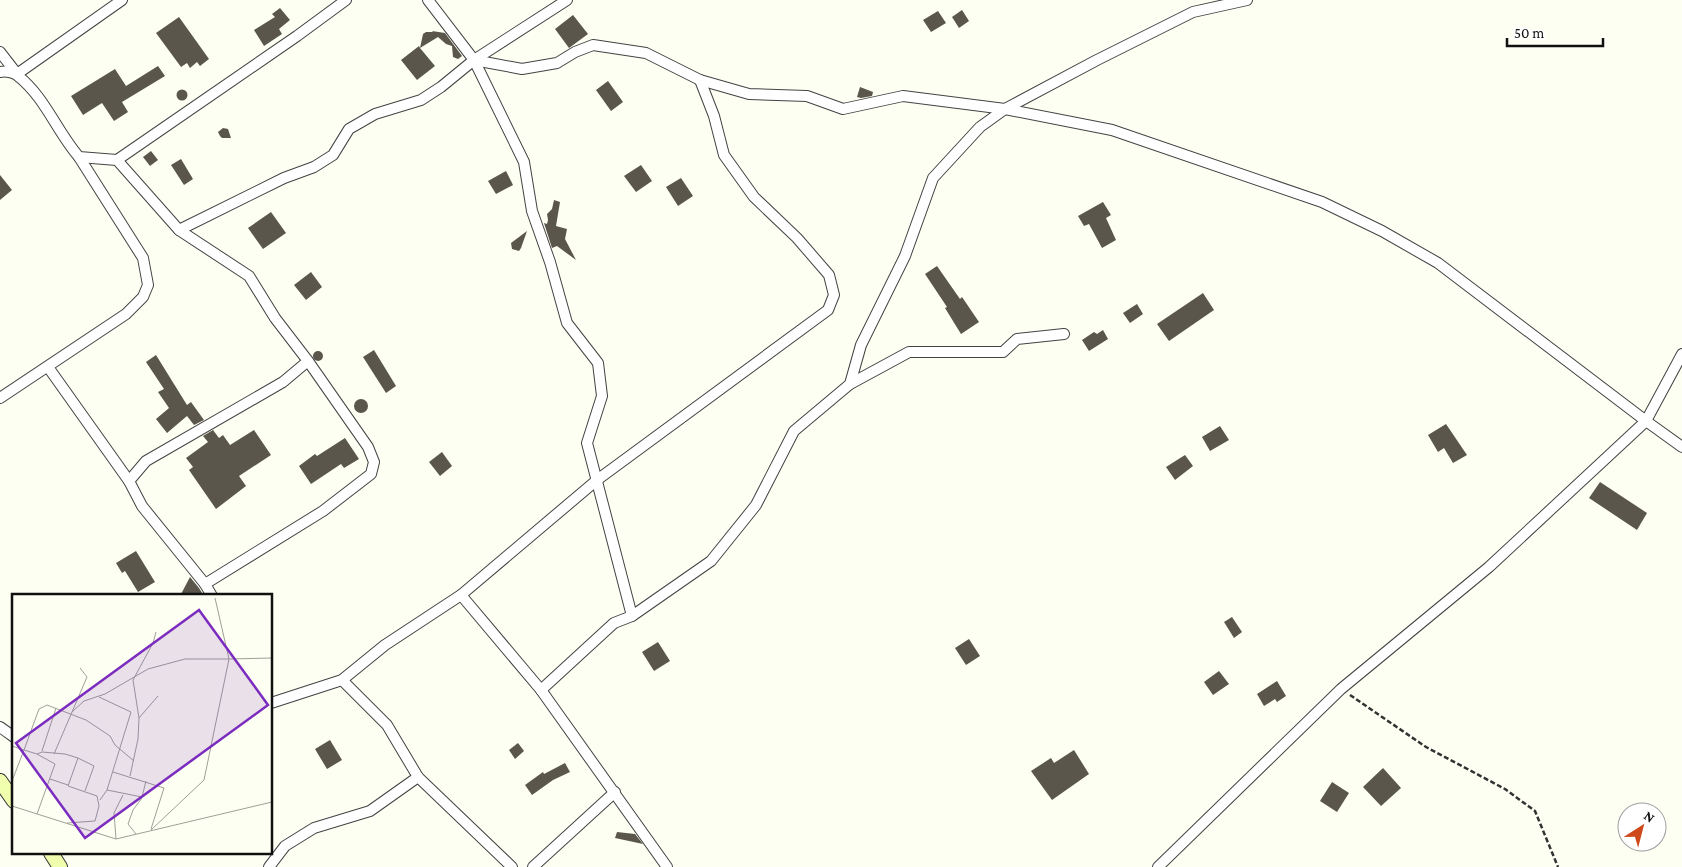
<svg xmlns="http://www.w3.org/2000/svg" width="1682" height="867" viewBox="0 0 1682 867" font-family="'Crimson Pro',serif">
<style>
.building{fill:#5a564b}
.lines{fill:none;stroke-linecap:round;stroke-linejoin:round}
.minor-casing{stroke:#434343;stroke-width:12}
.secondary-casing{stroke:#323232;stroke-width:16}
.path{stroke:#323232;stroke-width:2.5;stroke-dasharray:5 2.5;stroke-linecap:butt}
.minor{stroke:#fff;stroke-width:10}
.secondary{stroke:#efffae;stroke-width:14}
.inset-road{fill:none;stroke:#9f9f98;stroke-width:1}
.view{fill:#7b2cbf;fill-opacity:0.15;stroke:#7b2cbf;stroke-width:2.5}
.inset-edge{fill:none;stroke:#101010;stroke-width:2.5}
</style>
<rect width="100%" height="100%" fill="#fefff3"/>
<g class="building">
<path d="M280,8L290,20L279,29L282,34L264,46L254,30L275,17L272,14Z"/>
<path d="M962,10L969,21L959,28L952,17Z"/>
<path d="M938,11L946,23L931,32L923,20Z"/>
<path d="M573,15L588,34L569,48L555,29Z"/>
<path d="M179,17L209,59L200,66L197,62L190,68L187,63L181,67L156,33Z"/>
<path d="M432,31L445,33L462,56L458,59L453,57L452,46L446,44L438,37L420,48L435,66L417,80L401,60L419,46L420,48L423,34L426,32H433Z"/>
<path d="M158,66L165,76L122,102L128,112L114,121L102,103L83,115L71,96L115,69L126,86Z"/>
<path d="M608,81L623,102L611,111L596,90Z"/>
<path d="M860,87L873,92L872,96L861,98L857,97Z"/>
<circle cx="182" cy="95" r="5.5"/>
<path d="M223,128L228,129L231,138H222L220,136L218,132Z"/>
<path d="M151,151L158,160L150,166L143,157Z"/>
<path d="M181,159L193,179L184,185L171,165Z"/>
<path d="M641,165L652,181L636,192L624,176Z"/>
<path d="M506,171L513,185L496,194L488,181Z"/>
<path d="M0,175L12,190L0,200Z"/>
<path d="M681,178L693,196L678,206L666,187Z"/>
<path d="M554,200L560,202L556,226L567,229L565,239L576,260L557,246L552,248L544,223L547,224L548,220L547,214L552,209Z"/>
<path d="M1103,202L1111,215L1106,218L1116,240L1102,248L1089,224L1084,226L1078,216Z"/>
<path d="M271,212L286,233L263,249L248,228Z"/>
<path d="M527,231L521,248L519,251L512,249L511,243Z"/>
<path d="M937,266L960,299L962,297L979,322L961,334L945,308L947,307L925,274Z"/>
<path d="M311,272L322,287L306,300L294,285Z"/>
<path d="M1203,293L1214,310L1169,341L1157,324Z"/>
<path d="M1137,304L1143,314L1130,323L1123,313Z"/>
<path d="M1103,330L1108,339L1089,351L1082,340L1094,332L1097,334Z"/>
<path d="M374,350L396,386L386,393L363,357Z"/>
<circle cx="318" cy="356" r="5"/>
<path d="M156,355L187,405L191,402L204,420L194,425L187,416L167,433L156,419L169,408L158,392L164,389L146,362Z"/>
<circle cx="361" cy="406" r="7"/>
<path d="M1446,424L1467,455L1453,463L1444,448L1438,452L1428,435Z"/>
<path d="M1220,426L1229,440L1210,451L1202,437Z"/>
<path d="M213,430L219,438L223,435L230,445L254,430L271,455L239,476L246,486L216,509L189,470L193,467L186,458L208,442L203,436Z"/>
<path d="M345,438L359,459L344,468L341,464L311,484L299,466L315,454L317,456Z"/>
<path d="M442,452L452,466L440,476L429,462Z"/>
<path d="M1185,455L1193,466L1175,480L1166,467Z"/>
<path d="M1600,482L1647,513L1637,530L1589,498Z"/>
<path d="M136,551L155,582L138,592L125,571L122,573L116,563Z"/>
<path d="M190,577L199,588L204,596H180Z"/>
<path d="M1232,617L1242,632L1234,638L1224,622Z"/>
<path d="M969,639L980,656L966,665L955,648Z"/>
<path d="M658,642L670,661L654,671L642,652Z"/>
<path d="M1219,671L1229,684L1213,695L1204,682Z"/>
<path d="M1277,681L1286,696L1277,702L1275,699L1264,706L1257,694Z"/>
<path d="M330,740L342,760L327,769L315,749Z"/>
<path d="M518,743L524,751L515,759L509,750Z"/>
<path d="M1074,750L1089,774L1052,800L1031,771L1051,758L1054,763Z"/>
<path d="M565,763L570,772L553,780L532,795L525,785L543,772L544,774Z"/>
<path d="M1383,768L1401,788L1381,806L1363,787Z"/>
<path d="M1332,782L1349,793L1337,812L1320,801Z"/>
<path d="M617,832L635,834L643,844L615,838Z"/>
</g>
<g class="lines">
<g class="minor-casing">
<g id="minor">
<path d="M428,0L474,60L524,162L532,211L550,262L567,323L598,363L602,396L587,443L632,616"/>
<path d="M0,52L17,74L122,0"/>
<path d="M474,60L522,69L557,63L575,52L593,45L646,53L700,80L749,94L807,96L843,109L903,96L1005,109L1112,130L1322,202L1382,231L1438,263L1646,421L1682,354"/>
<path d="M0,72C5,71 14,72 18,76C45,97 57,132 79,157L117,160L179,230L249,276L275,318L308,361L283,382L146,461L129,481L142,506L205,584L212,596"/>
<path d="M117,160L297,36L346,0"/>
<path d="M179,230L284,178L314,167L333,155L349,129L375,114L421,100L441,87L474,60L567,0"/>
<path d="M48,367L129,481"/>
<path d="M850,384L909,352H1003L1017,339L1064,334"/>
<path d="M0,398L126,314L143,297L148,285L143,258L79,157"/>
<path d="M205,584L323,511L371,474L374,462L368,447L308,361"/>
<path d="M461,595L541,690L667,867"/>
<path d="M342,680L387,725L418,777L512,867"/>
<path d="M541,690L614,623L632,616L711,561L756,505L794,431L850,384L861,345L905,256L933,178L980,127L1005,109L1097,60L1193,12L1247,0"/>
<path d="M271,703L342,680L385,645L461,595L597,480L828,310L834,295L829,275L797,238L754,197L724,155L714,116L700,80"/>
<path d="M0,727L14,737"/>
<path d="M269,867L285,846L314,828L370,811L418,777"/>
<path d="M533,867L615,792"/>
<path d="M1158,867L1341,689L1489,567L1646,421L1682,447"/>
</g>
</g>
<g class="secondary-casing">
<g id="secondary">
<path d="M0,781L14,801"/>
<path d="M51,853L60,867"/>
</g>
</g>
<path class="path" d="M1350,695L1426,747L1505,789L1535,811L1558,867"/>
<use href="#minor" class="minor"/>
<use href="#secondary" class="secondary"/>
</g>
<g transform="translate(12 594)">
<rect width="260" height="260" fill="#fefff3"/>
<path class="inset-road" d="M87,103L119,118L95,196L88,206M60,118L72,107L93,100L136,75L173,65H217L203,4M127,124L146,102M0,152L12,156L27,115L35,111L74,126L98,142L103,151L122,167M30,157L44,114M42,160L75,83L68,74M66,164L82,172L73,197M101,178L152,194L139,235M118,182L126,145L127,124L121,86L141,49L144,38M38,185L56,191M0,187L12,156L25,160L30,158L53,160L66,164L56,192L85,202L87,212L83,227L55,229M95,196L130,203L134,187M0,212L104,245L260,208M25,220L43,170L25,160M139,236L192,186L217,65L260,64M124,240L116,230L121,216L130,204M104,245L102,219L111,201"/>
<path class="view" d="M187,16L256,111L73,244L4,149Z"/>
<rect width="260" height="260" class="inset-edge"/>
</g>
<g transform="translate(1642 827) rotate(36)"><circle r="24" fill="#ffffff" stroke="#9f9f9f"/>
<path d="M0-4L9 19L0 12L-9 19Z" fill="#ce4a1a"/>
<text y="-8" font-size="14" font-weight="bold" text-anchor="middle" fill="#101010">N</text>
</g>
<path d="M1507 38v8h96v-8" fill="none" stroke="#101010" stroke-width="2.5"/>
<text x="1514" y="38" font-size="15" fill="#101010" stroke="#ffffff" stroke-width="4" paint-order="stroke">50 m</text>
</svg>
